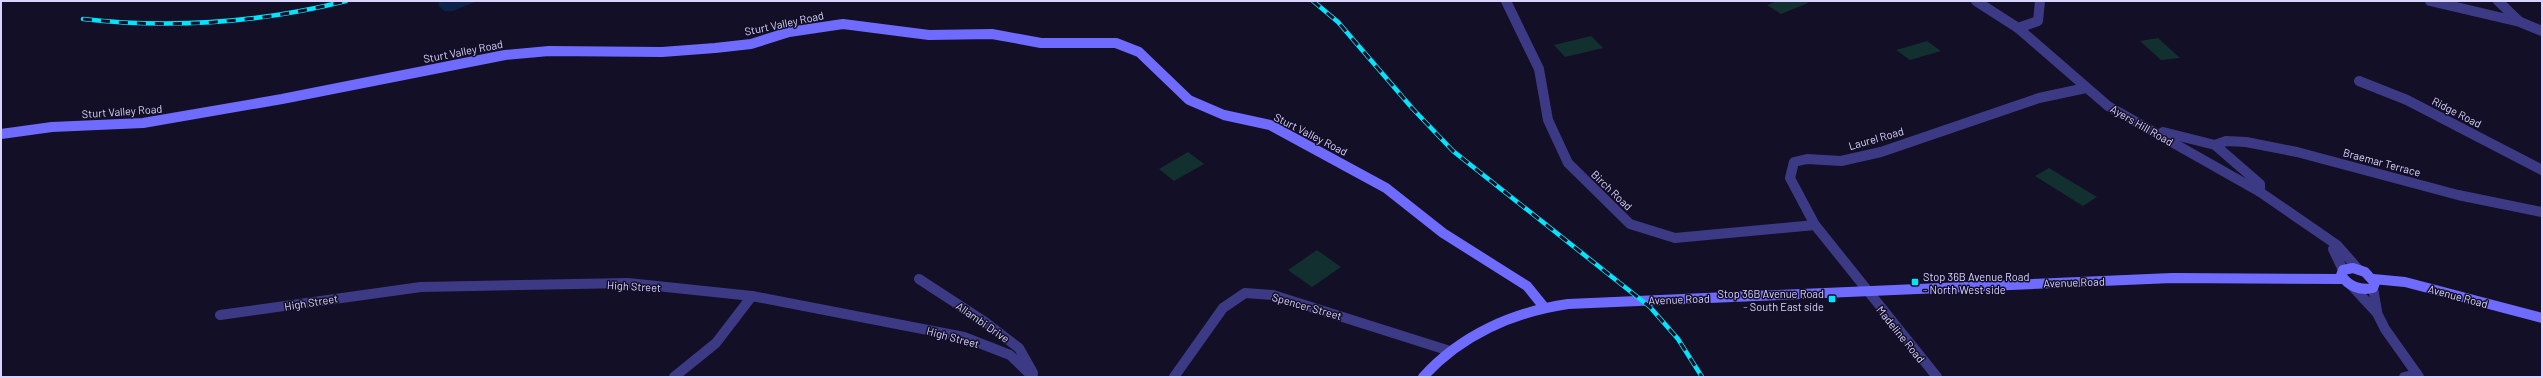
<svg xmlns="http://www.w3.org/2000/svg" width="2543" height="378" viewBox="0 0 2543 378" font-family="Barlow,sans-serif">
<style>
.green{fill:#12302f}
.water{fill:#0c2248}
.lines{fill:none;stroke-linecap:round;stroke-linejoin:round}
.street{stroke:#3d3a85;stroke-width:10}
.secondary{stroke:#6f6bff;stroke-width:10}
.rail-casing{stroke:#00e5ff;stroke-width:4.5}
.rail{stroke:#130f26;stroke-width:3;stroke-dasharray:9;stroke-linecap:butt}
.poi-dot{fill:#00e5ff;stroke:#130f26;stroke-width:1.5}
.labels{text-anchor:middle;dominant-baseline:central;stroke-width:3;stroke-linejoin:round;paint-order:stroke}
.street-label{font-size:11px;fill:#d9d4ff;stroke:#130f26}
.poi-label{font-size:11px;fill:#d9d4ff;stroke:#130f26;text-anchor:start}
</style>
<rect width="100%" height="100%" fill="#130f26"/>
<g class="green">
<path d="M1777,1H1805L1808,3L1781,14L1767,5Z"/>
<path d="M1591,36L1603,48L1565,57L1554,45Z"/>
<path d="M2158,38L2180,58L2161,60L2140,41Z"/>
<path d="M1927,41L1941,51L1910,60L1896,50Z"/>
<path d="M1188,152L1204,164L1174,181L1159,169Z"/>
<path d="M2049,168L2097,197L2083,206L2035,176Z"/>
<path d="M1317,250L1341,267L1312,287L1288,270Z"/>
</g>
<path class="water" d="M444,1H477L453,11H444L438,5L439,2Z"/>
<g class="lines">
<g class="street">
<path d="M1506,1L1539,69L1548,120L1568,163L1630,224L1675,238L1815,225"/>
<path d="M1976,1L2018,28L2108,106L2260,192L2337,245L2359,270"/>
<path d="M2430,1L2520,22L2542,31"/>
<path d="M2498,1L2520,22"/>
<path d="M2018,28L2038,21L2040,1"/>
<path d="M2359,81L2407,100L2542,170"/>
<path d="M2163,132L2215,145"/>
<path d="M2260,192V184L2215,145L2226,141L2246,142L2297,152L2458,195L2542,212"/>
<path d="M2333,249L2343,270"/>
<path d="M919,279L985,322L1019,348L1033,373"/>
<path d="M2352,286L2377,313L2385,329L2419,377"/>
<path d="M2373,288L2377,311"/>
<path d="M220,315L421,287L628,283L752,296L964,337L1010,355L1033,377"/>
<path d="M674,377L716,343L752,296"/>
<path d="M1174,377L1223,308L1245,293L1273,295L1450,351"/>
<path d="M1937,377L1815,225L1790,178L1794,162L1807,159L1841,161L1881,152L2039,98L2086,88"/>
<path d="M2404,377L2417,374"/>
</g>
<g class="secondary">
<path d="M1,134L52,127L143,123L282,99L505,55L549,51L662,52L715,48L751,44L789,32L843,24L929,35L992,34L1041,43H1116L1139,52L1189,100L1224,115L1270,125L1386,188L1443,233L1527,286L1544,307"/>
<path d="M2353,268L2365,272L2375,283L2373,288C2360,291 2348,286 2341,275L2343,270Z"/>
<path d="M2373,279L2405,282L2542,318"/>
<path d="M1423,377C1461,335 1513,312 1568,304L2172,278L2343,279"/>
</g>
<g class="rail-casing">
<g id="rail">
<path d="M1313,1L1338,22L1412,108L1453,151L1650,307L1678,339L1702,377"/>
<path d="M83,19C173,29 258,23 346,1"/>
</g>
</g>
<use href="#rail" class="rail"/>
</g>
<g class="poi-dot">
<rect x="1911" y="278" width="8" height="8" rx="2"/>
<rect x="1828" y="295" width="8" height="8" rx="2"/>
</g>
<g class="labels">
<g class="street-label">
<text transform="translate(784 23) rotate(-12)">Sturt Valley Road</text>
<text transform="translate(463 51) rotate(-11)">Sturt Valley Road</text>
<text transform="translate(122 111) rotate(-4)">Sturt Valley Road</text>
<text transform="translate(2457 112) rotate(27)">Ridge Road</text>
<text transform="translate(2142 125) rotate(30)">Ayers Hill Road</text>
<text transform="translate(1311 134) rotate(27)">Sturt Valley Road</text>
<text transform="translate(1876 138) rotate(-16)">Laurel Road</text>
<text transform="translate(2382 162) rotate(15)">Braemar Terrace</text>
<text transform="translate(1612 190) rotate(44)">Birch Road</text>
<text transform="translate(2074 282) rotate(-2)">Avenue Road</text>
<text transform="translate(634 286) rotate(3)">High Street</text>
<text transform="translate(2458 296) rotate(15)">Avenue Road</text>
<text transform="translate(1679 299) rotate(-2)">Avenue Road</text>
<text transform="translate(311 302) rotate(-9)">High Street</text>
<text transform="translate(1307 306) rotate(16)">Spencer Street</text>
<text transform="translate(983 322) rotate(35)">Allambi Drive</text>
<text transform="translate(1901 334) rotate(51)">Madeline Road</text>
<text transform="translate(953 337) rotate(15)">High Street</text>
</g>
<g class="poi-label">
<text x="1923" y="276">Stop 36B Avenue Road<tspan x="1923" dy="13">- North West side</tspan></text>
<text x="1824" y="293" text-anchor="end">Stop 36B Avenue Road<tspan x="1824" dy="13">- South East side</tspan></text>
</g>
</g>
<rect width="2543" height="378" fill="none" stroke="#d9d4ff" stroke-width="4"/>
</svg>
